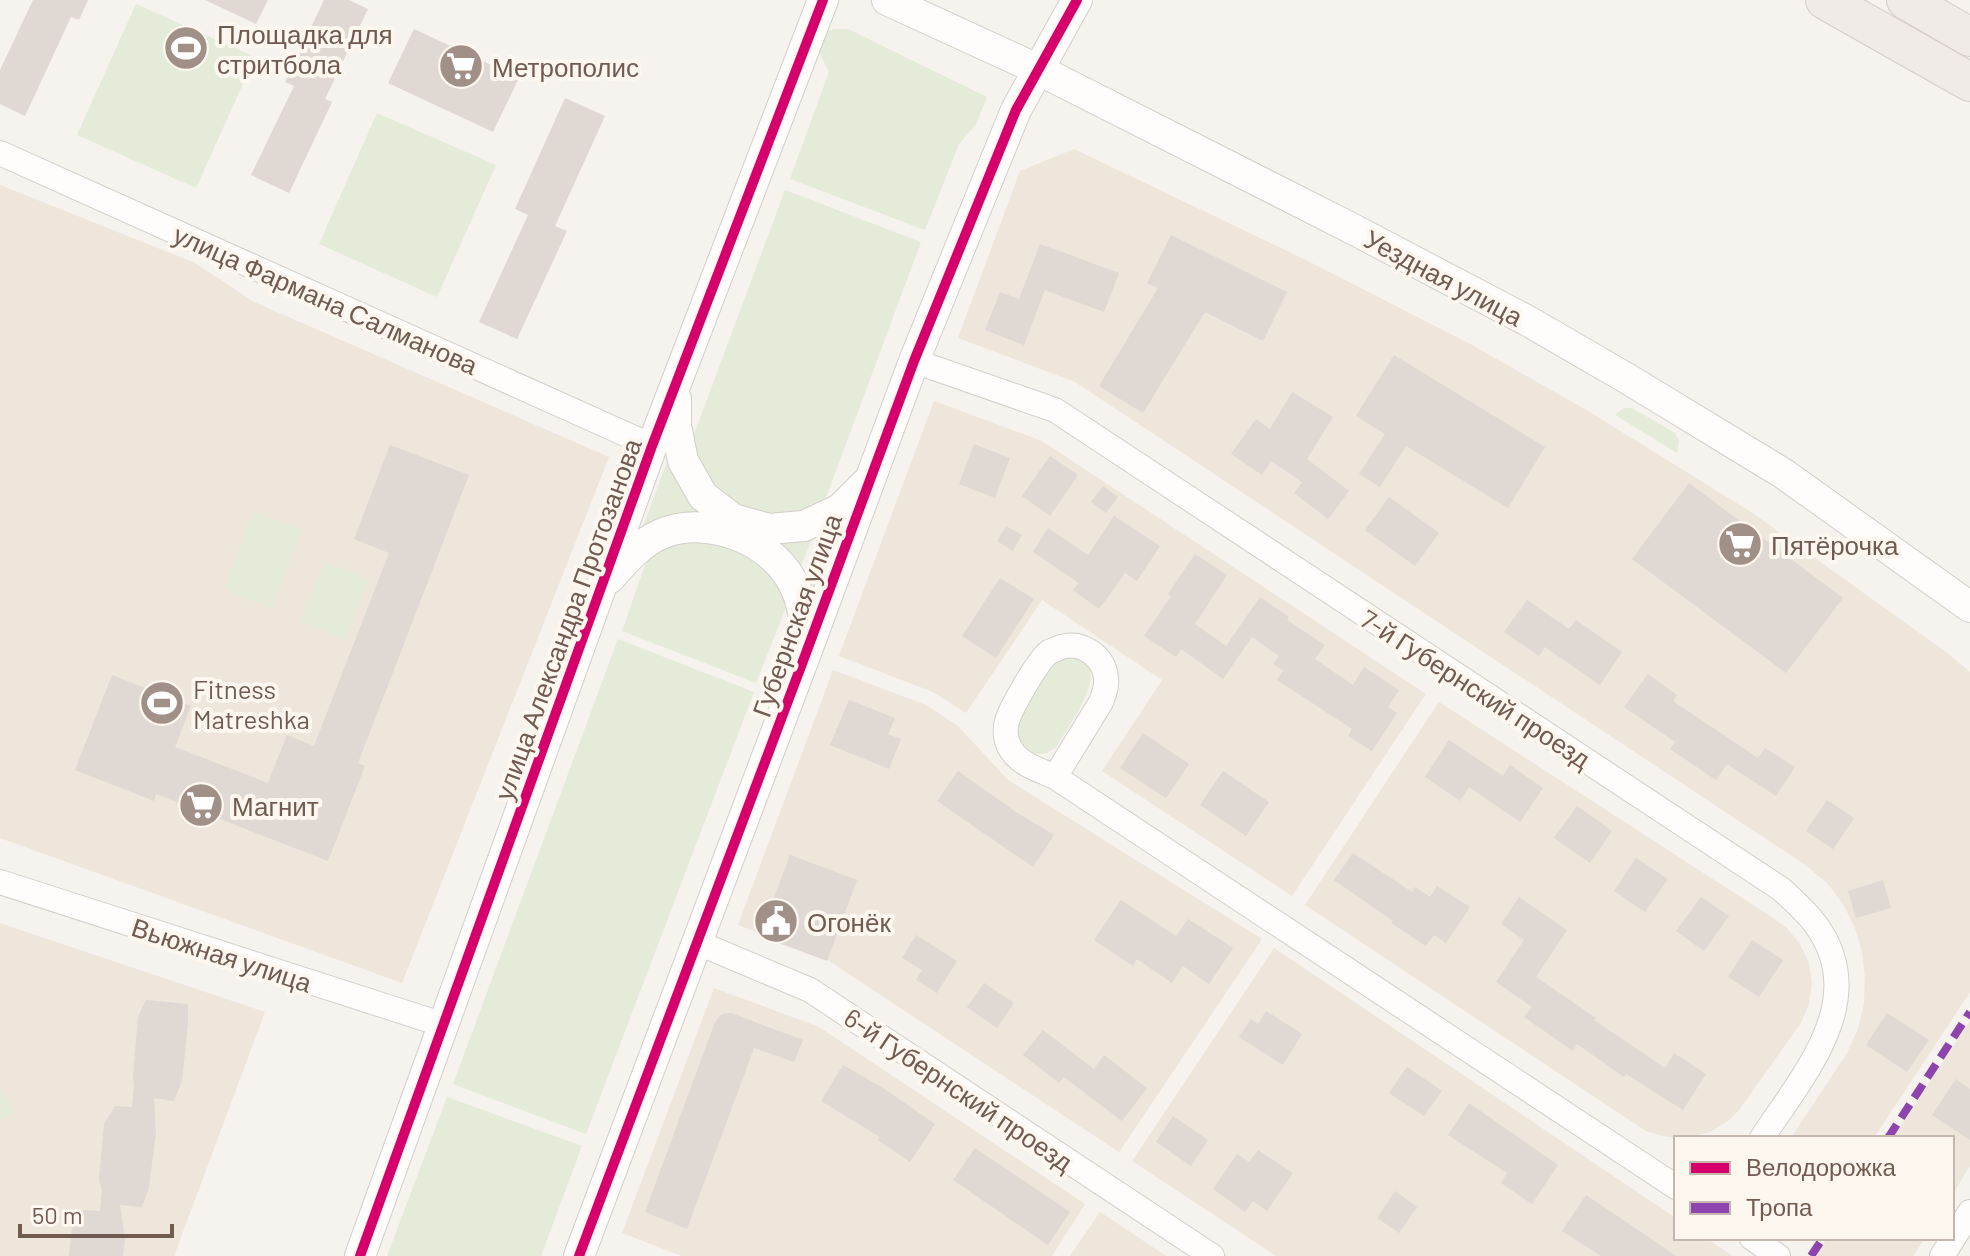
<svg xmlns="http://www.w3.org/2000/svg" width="1970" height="1256" viewBox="0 0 1970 1256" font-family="Barlow,sans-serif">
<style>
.residential{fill:#eee5db}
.green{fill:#e4ebd9}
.building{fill:#dfd8d3}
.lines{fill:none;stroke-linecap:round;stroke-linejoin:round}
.minor-casing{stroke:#d3cec8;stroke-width:26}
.tertiary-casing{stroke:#d3cec8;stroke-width:32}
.trunk-casing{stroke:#d4cdc8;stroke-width:40}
.minor{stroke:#fefdfc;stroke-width:24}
.tertiary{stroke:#fefdfc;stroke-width:30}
.trunk{stroke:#f0ebe6;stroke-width:38}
.quiet{stroke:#8e44ad;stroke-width:8;stroke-dasharray:16 8;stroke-linecap:butt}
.cycleway-casing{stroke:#fdf7ef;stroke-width:15}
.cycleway{stroke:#d6006c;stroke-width:10}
.labels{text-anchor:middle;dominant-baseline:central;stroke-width:8;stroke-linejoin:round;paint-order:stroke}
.poi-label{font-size:26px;fill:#715b50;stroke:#fdf7ef;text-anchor:start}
.street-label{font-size:26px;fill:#715b50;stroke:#fdf7ef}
</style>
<rect width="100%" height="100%" fill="#f6f2ed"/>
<g class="residential">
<path d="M1074,149L1306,260L1472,345L1588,411L1751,512L1946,652L1970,672V992L1874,1138H1791L1847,1053L1858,1029L1864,1004L1865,978L1862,952L1855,928L1843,904L1827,883L1804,864L1075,382L958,338L1020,171Z"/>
<path d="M0,185L195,263L254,302L609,457L402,983L0,838Z"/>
<path d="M934,401L1042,441L1426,694L1292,896L1102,771L1162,680L1042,600L966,713L933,692L839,656Z"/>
<path d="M833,670L926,705L958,726L1008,780L1262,939L1119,1152L826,959L738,925Z"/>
<path d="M1439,702L1770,916L1787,928L1800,944L1809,963L1812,983L1809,1004L1801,1023L1739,1110L1728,1121L1710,1132L1689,1138L1667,1137L1646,1131L1305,905Z"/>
<path d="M0,923L265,1012L174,1256H0Z"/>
<path d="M1274,948L1676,1218V1238H1706L1733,1256H1276L1132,1161Z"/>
<path d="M714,988L819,1027L1085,1204L1052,1256H682L622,1233Z"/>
<path d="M1970,1021V1166L1952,1195V1138H1893Z"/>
<path d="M1100,1212L1166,1256H1070Z"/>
<path d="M1827,1238H1925L1913,1256H1816Z"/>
</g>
<g class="green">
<path d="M136,4L255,57L196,188L77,135Z"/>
<path d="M834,29H848L987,97L976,124L959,144L925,230L790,179L829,72L817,48L825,33Z"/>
<path d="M377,113L496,165L437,297L319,244Z"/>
<path d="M785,190L921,242L824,503L809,513L760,517L710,491L689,448Z"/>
<path d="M1624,408H1632L1675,433L1679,441L1677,453L1615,415Z"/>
<path d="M669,456L714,519L641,532Z"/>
<path d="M253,512L302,530L272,608L224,589Z"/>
<path d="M841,518L810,600L801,583L823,528Z"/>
<path d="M816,529L797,576L777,548L779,537Z"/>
<path d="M713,537L770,566L789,600L756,683L622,631L651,548Z"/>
<path d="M325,562L369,579L345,639L301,622Z"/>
<path d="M618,639L754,692L586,1134L453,1084Z"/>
<path d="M1065,654C1071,656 1079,657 1084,660C1107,676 1066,730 1056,747L1047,753L1039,754L1031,753L1023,749L1018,742L1016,724L1048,667Z"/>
<path d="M0,1085L14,1113L0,1120Z"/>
<path d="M447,1097L582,1146L541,1256H387Z"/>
</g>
<g class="building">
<path d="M33,0H88L79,20L71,17L25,116L0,104V70Z"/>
<path d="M205,0H268L256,24Z"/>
<path d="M324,0H349L368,9L325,99L332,102L289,193L251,175L294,86L285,82Z"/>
<path d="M414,29L519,78L493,132L388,83Z"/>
<path d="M565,98L605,116L555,226L567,231L517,339L479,322L528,215L515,209Z"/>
<path d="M1171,235L1287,292L1263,341L1205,312L1143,413L1099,386L1158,288L1147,283Z"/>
<path d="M1040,244L1119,273L1104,312L1045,290L1024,345L985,330L1000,292L1019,299Z"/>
<path d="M1394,355L1545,447L1508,508L1406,446L1380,487L1359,474L1385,434L1356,416Z"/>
<path d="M1292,392L1333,417L1307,459L1349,491L1328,519L1294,493L1302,482L1271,461L1262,475L1231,454L1256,419L1270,429Z"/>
<path d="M974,444L1010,458L995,498L959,484Z"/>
<path d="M390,445L469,475L358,763L365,766L328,861L156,794L154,801L75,770L112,675L191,706L175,747L268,783L287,735L314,746L389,553L354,539Z"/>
<path d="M1050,456L1078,475L1050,516L1022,496Z"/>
<path d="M1689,483L1843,598L1786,673L1632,559Z"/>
<path d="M1103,486L1118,497L1106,513L1091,502Z"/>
<path d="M1389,497L1439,533L1415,566L1365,530Z"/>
<path d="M1114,516L1160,546L1137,581L1125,573L1099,609L1073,590L1079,583L1033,552L1048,528L1088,555Z"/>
<path d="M1006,526L1022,535L1013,551L997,541Z"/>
<path d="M1195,554L1227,575L1195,624L1226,646L1260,597L1289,617L1287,620L1325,645L1315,659L1353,685L1364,667L1399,690L1388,707L1397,713L1372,751L1348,736L1352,729L1277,680L1283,670L1273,664L1279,656L1252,637L1223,679L1181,649L1176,657L1144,636L1171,596L1168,594Z"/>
<path d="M1000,578L1034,599L996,658L962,636Z"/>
<path d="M1527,600L1569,629L1576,620L1622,652L1600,685L1545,647L1539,656L1504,632Z"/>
<path d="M1648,674L1677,695L1673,701L1758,758L1765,748L1795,767L1776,796L1727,764L1716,780L1670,749L1675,742L1624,707Z"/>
<path d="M849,700L895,718L888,734L901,739L889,769L830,745Z"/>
<path d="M1143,733L1189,764L1166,798L1120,768Z"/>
<path d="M1449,740L1503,776L1510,765L1543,788L1520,822L1469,787L1460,801L1425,777Z"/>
<path d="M958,771L1016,812L1054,835L1033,867L937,801Z"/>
<path d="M1223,771L1269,802L1246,836L1200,805Z"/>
<path d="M1827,800L1854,818L1833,849L1806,831Z"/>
<path d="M1577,806L1612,831L1590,863L1554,838Z"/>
<path d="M1353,853L1412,892L1415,887L1430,897L1437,886L1470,907L1446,943L1434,935L1426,946L1391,923L1393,921L1334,880Z"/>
<path d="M790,855L857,880L827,961L760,936Z"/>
<path d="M1636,858L1668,879L1645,912L1614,891Z"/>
<path d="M1883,880L1891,908L1856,918L1848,891Z"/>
<path d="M1519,897L1567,930L1536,977L1596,1018L1594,1020L1665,1068L1674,1053L1706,1074L1683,1110L1626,1074L1624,1077L1577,1044L1573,1051L1524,1017L1532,1007L1496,982L1524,940L1501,924Z"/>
<path d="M1701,897L1729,916L1704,951L1676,931Z"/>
<path d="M1121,900L1176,936L1188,919L1233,948L1209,984L1183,966L1172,983L1137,959L1133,966L1094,940Z"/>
<path d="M916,935L957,961L937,993L916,980L922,970L902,958Z"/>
<path d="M1752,940L1783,960L1759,997L1728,977Z"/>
<path d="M984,983L1014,1003L997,1028L967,1007Z"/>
<path d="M146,1000L188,1004V1024L182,1080L174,1101L154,1098L156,1132L149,1187L142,1207L120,1205L125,1238L123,1256H69L72,1228L84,1210L100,1211L102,1191L99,1179L104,1124L115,1106L132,1107L134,1087L133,1076L138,1017Z"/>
<path d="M1266,1011L1302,1034L1283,1065L1239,1037L1251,1019L1258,1024Z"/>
<path d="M731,1013L803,1040L794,1062L754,1048L687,1229L645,1212L715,1022L722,1014Z"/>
<path d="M1887,1013L1929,1040L1907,1072L1866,1045Z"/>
<path d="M1043,1030L1094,1069L1104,1055L1147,1088L1122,1121L1064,1077L1059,1083L1023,1055Z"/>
<path d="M843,1065L883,1088L935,1124L910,1162L878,1140L880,1137L821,1101Z"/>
<path d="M1407,1067L1442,1091L1424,1116L1389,1093Z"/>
<path d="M1956,1079L1970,1089V1140L1932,1115Z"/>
<path d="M1469,1103L1558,1165L1532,1204L1501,1183L1507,1173L1448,1135Z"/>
<path d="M1173,1116L1208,1140L1191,1166L1156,1142Z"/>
<path d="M975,1148L1070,1212L1048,1245L953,1180Z"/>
<path d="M1258,1150L1293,1173L1267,1211L1253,1201L1245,1212L1213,1189L1237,1154L1249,1162Z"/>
<path d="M1395,1191L1417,1207L1399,1233L1377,1218Z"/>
<path d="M1586,1195L1650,1238L1676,1256H1601L1562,1231Z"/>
</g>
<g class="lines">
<g class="minor-casing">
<g id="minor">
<path d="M0,153L652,446"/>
<path d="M914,361L1055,410L1781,889C1793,900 1806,911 1816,925C1871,1000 1803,1075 1762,1138"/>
<path d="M1055,777L1101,702C1104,694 1107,687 1106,678C1104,656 1082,641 1061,647C1059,648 1051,651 1049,652C1038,660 1011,708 1007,721C1004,731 1006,743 1012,751C1021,765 1040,770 1055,777L1676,1187"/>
<path d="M0,882L444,1025"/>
<path d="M696,942L810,990L1212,1256"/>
<path d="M1752,1238L1778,1256"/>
<path d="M1942,1256L1970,1212"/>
</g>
</g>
<g class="tertiary-casing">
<g id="tertiary">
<path d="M887,0L1037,69L1347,226L1528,321L1628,379L1784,474L1970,607"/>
<path d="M676,399V425L683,461L703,496L733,519L769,529L804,526L840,509L865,484"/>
<path d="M610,578C624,562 640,543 661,534C709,514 776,541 796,589C804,607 805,624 806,643"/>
<path d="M360,1256L652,446L823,0"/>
<path d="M579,1256L806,653L914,361L1016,110L1077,0"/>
</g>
</g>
<g class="trunk-casing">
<g id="trunk">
<path d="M1825,0L1970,82"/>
<path d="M1906,0L1970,37"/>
</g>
</g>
<use href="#minor" class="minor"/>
<use href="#tertiary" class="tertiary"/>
<use href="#trunk" class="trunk"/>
<g class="quiet">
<path d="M1888,1138L1970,1012"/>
<path d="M1811,1256L1823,1238"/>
</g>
<g class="cycleway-casing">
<g id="cycleway">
<path d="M360,1256L652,446L823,0"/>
<path d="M579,1256L806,653L914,361L1016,110L1077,0"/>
</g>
</g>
<use href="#cycleway" class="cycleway"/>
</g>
<defs>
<g id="stadium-disc" transform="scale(2.3)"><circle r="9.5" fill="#a09087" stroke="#fdf7ef"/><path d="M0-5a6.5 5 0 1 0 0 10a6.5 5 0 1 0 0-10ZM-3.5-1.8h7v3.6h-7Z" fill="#fff"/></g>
<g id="supermarket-disc" transform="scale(2.3)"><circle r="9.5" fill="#a09087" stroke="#fdf7ef"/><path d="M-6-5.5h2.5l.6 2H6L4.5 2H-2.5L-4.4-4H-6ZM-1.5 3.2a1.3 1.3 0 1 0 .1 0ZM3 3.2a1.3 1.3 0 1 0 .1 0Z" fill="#fff"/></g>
<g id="civic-disc" transform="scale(2.3)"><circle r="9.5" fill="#a09087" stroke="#fdf7ef"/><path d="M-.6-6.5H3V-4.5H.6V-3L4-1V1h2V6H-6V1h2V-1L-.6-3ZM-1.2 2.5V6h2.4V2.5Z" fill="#fff"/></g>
</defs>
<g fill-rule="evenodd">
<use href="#stadium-disc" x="186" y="48"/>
<use href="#supermarket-disc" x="461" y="66"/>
<use href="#supermarket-disc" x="1740" y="544"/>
<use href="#stadium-disc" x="162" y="703"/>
<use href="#supermarket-disc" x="201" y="805"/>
<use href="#civic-disc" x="776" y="921"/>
</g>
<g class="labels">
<g class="poi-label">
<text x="217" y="33">Площадка для<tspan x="217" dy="30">стритбола</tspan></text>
<text x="492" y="66">Метрополис</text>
<text x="1771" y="544">Пятёрочка</text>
<text x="193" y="688">Fitness<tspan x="193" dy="30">Matreshka</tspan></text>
<text x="232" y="805">Магнит</text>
<text x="807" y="921">Огонёк</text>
</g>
<g class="street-label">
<text transform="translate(1444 277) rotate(28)">Уездная улица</text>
<text transform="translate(326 299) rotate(24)">улица Фармана Салманова</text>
<text transform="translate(796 615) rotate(-70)">Губернская улица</text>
<text transform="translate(567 619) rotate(-70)">улица Александра Протозанова</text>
<text transform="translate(1476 688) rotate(33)">7-й Губернский проезд</text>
<text transform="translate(222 954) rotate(18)">Вьюжная улица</text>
<text transform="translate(959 1089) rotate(34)">6-й Губернский проезд</text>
</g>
</g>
<rect x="1674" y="1136" width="280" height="104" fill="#fdf7ef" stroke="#c5b9af" stroke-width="2"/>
<rect x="1690" y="1162" width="40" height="12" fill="#d6006c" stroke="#c5b9af" stroke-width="2"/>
<text x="1746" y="1176" font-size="24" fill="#715b50">Велодорожка</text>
<rect x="1690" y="1202" width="40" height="12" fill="#8e44ad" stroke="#c5b9af" stroke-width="2"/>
<text x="1746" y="1216" font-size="24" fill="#715b50">Тропа</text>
<path d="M20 1224v12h152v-12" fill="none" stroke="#715b50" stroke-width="4"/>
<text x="32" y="1224" font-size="24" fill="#715b50" stroke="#fdf7ef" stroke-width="6" paint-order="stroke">50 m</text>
</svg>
